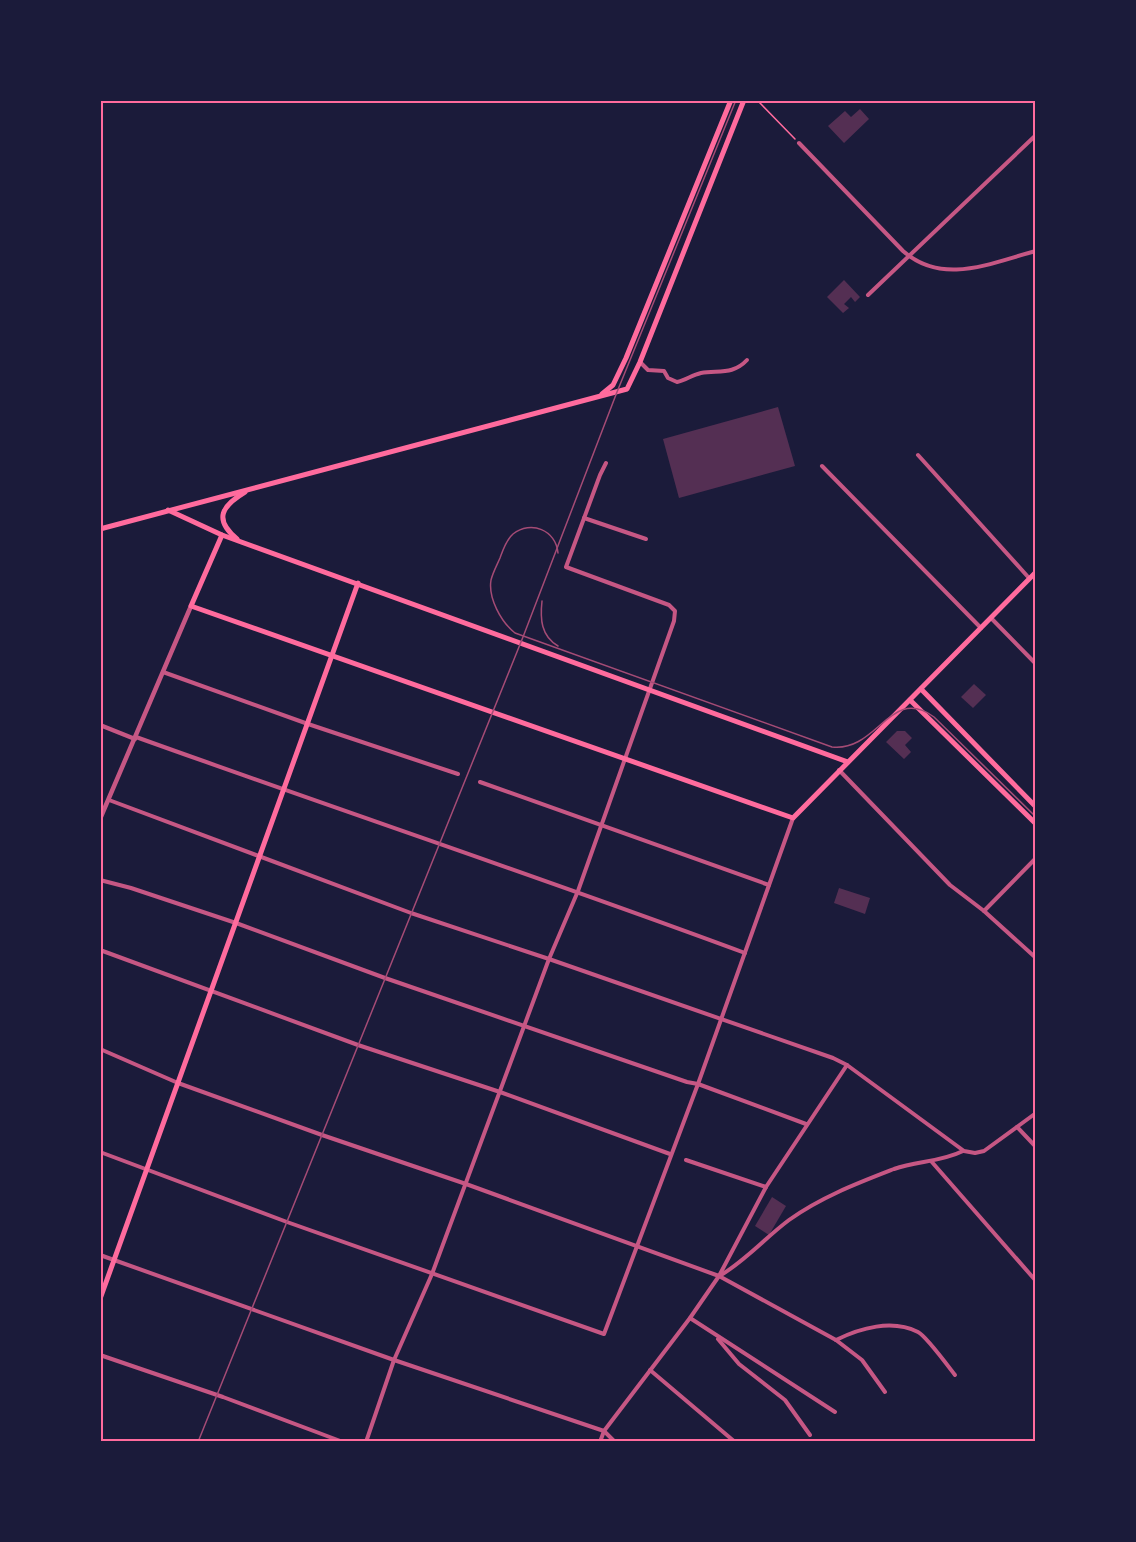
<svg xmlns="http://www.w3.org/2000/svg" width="1136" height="1542" viewBox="0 0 1136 1542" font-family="Roboto,sans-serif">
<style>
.building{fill:#542f53}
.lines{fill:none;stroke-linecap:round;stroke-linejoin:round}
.path{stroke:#ff6b9d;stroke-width:1.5}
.minor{stroke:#c65784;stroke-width:4}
.tertiary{stroke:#c65784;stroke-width:4.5}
.secondary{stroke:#ff6b9d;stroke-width:5}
.tram{stroke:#a44b75;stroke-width:1.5}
.neatline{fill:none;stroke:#ff6b9d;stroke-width:2}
</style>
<rect width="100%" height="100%" fill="#1b1b3a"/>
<g class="building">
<path d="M860,109L869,119L844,143L828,126L845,111L851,117Z"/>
<path d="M844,280L860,297L855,302L851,297L844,304L849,308L843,313L827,297Z"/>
<path d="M778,407L795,466L679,498L663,439Z"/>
<path d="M974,684L986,695L973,708L961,697Z"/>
<path d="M897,731H905L912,738L905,745L911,752L904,759L886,742Z"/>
<path d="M839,888L870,898L865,914L834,903Z"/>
<path d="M772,1197L786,1206L769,1235L755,1226Z"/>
</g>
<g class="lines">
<path class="path" d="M758,101L795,139"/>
<g class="minor">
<path d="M799,143L903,251C943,286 990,263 1036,251"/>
<path d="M868,295L1036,135"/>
<path d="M640,362L648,370L664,371L668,378L677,382C686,380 692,375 701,373C719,370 733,375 747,360"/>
<path d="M918,455L1029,578"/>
<path d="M822,466L981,628"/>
<path d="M584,518L646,539"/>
<path d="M991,618L1036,664"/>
<path d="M163,672L308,724L458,774"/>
<path d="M136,737C339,810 543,878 745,953"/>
<path d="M839,770L950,885L984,911L1036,958"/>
<path d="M480,782L769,885"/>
<path d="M109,800L411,913L549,959L833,1058L847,1065L964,1151L975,1153L984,1151L1036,1113"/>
<path d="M100,880L131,888L236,923L385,978L687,1082L698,1084L806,1124"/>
<path d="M984,911L1036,858"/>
<path d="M100,950L358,1045L500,1092L670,1154"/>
<path d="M100,1049L178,1083L322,1135L466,1184L719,1276L836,1340L862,1360L885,1392"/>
<path d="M1017,1127L1036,1147"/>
<path d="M100,1152L287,1222L604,1334L698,1084L793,818"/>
<path d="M686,1160L766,1187"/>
<path d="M931,1161L1036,1281"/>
<path d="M100,1255L394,1360L604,1431L615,1442"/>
<path d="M721,1275C746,1260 765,1238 789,1220C821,1197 858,1183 894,1169C917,1161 941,1162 963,1151"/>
<path d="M690,1318L835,1412"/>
<path d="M718,1339L739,1364L785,1400L810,1435"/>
<path d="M836,1340C860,1328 892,1319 918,1332C926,1336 948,1366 955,1375"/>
<path d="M100,1355L223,1397L343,1442"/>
<path d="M650,1370L735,1442"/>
<path d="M901,1441L931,1442"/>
<path d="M366,1442L394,1360L432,1274L549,959L578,891L674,621L675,611L669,605L566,567L600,475L606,463"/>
<path d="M600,1442L604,1431L690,1318L719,1276L766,1187L847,1065"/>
</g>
<g class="tertiary">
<path d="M100,725L135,739"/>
<path d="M100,819L191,606"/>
</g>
<g class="secondary">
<path d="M602,394L613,385L626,358L731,100"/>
<path d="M168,510L222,535L848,762"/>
<path d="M100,529L627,389L640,362L744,100"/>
<path d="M222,535L191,606L793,818L1036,572"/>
<path d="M237,539C213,519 222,506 245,492"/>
<path d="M921,689L1036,807"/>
<path d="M910,700L1036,824"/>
<path d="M100,1299L358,583"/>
</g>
<g class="tram">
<path d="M558,553C556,530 531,520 513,534C506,540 503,550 500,558C497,565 493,572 491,580C488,598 501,622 515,633L832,747C878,752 890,685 934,717L1036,817"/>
<path d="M542,601C540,619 541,636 558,646"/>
<path d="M198,1442L523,637L617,392L736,100"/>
</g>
</g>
<rect width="1136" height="1542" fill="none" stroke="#1b1b3a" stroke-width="204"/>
<rect x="102" y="102" width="932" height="1338" class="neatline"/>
</svg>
